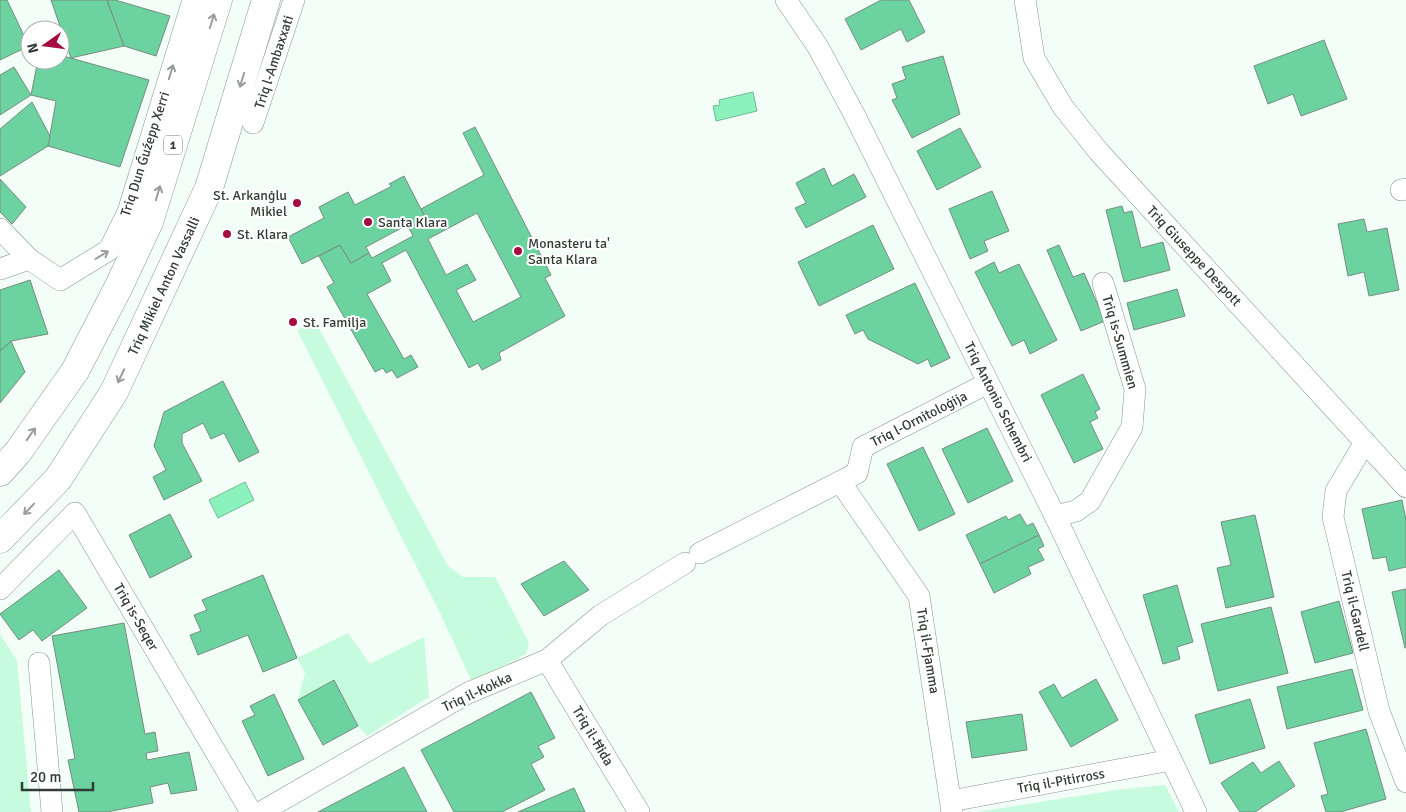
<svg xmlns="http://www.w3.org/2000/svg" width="1406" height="812" viewBox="0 0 1406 812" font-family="Signika,sans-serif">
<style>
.green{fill:#c6fbdd}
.water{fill:#8cf2bd;stroke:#71bb94}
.building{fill:#6cd29f;stroke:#768d80;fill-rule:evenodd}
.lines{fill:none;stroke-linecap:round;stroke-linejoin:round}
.minor-casing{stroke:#82998c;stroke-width:22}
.trunk-casing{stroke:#82998c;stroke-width:29}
.minor{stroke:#fff;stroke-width:21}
.trunk{stroke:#fff;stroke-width:28}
.oneway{stroke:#989e9a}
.poi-dot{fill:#a50d42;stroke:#fff;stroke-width:2}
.labels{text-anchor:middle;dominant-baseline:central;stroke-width:4;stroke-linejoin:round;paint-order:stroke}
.shield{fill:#fff;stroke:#707672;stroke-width:1}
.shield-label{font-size:12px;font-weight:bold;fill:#323c36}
.street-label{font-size:14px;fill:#323c36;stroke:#fff}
.poi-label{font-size:14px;fill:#323c36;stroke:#fff;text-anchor:start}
</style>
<rect width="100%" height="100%" fill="#f3fef8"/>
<g class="green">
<path d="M315,321L448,566L463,577H495L529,643L526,654L472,682L442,617L297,330Z"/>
<path d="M348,633L370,664L424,637L429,697L367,736L358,726L334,681L298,700L305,673L297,658Z"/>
<path d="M0,634L17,661L31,812H0Z"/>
<path d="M1165,785L1179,812H977L1116,790Z"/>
</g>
<g class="water">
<path d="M753,92L757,111L716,121L713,106L720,105L719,100Z"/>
<path d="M245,482L254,500L218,518L209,500Z"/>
</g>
<g class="building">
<path d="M0,0H7L29,46L0,60Z"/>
<path d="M51,0H107L124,46L71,58Z"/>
<path d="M107,0H115L170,16L156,56L124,46Z"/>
<path d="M881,0H909L925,32L907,42L901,29L861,50L845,19Z"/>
<path d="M1324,40L1347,99L1301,116L1293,94L1268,104L1254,66Z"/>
<path d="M60,55L149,80L120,167L48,146L56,101L31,95L38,60H60Z"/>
<path d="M943,56L960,114L912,138L892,100L897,98L892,84L906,79L902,67Z"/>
<path d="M14,67L31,95L0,115V75Z"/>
<path d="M32,102L50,136L48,146L0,176V129Z"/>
<path d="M475,127L551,275L545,278L565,316L499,353L501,360L482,370L478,363L469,368L406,250L382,263L391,281L367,294L404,359L411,355L418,367L397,378L392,370L386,373L383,368L375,372L327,287L334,283L319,256L340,245L351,263L369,253L372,258L413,236L409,228L426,219L421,209L484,175L463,133ZM477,213L521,297L473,322L456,290L476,280L467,264L446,275L428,239Z"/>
<path d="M960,128L981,167L937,190L917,151Z"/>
<path d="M824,168L832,186L854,174L866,197L806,228L795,208L806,203L796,183Z"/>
<path d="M404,176L426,219L409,228L407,225L366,247L369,253L351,263L340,245L302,264L288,237L324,218L319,207L348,192L355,205L392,186L389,184Z"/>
<path d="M0,179L26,207L12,224L0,212Z"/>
<path d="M992,191L1009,231L984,241L988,251L970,259L949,209Z"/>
<path d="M1122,206L1124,213L1132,211L1141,248L1163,242L1170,270L1124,282L1106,210Z"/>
<path d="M1364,219L1367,232L1387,228L1399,290L1369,296L1364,272L1348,276L1338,224Z"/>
<path d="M873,225L894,269L819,306L798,262Z"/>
<path d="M1059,245L1073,277L1084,273L1105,321L1081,331L1047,250Z"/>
<path d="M994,262L999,273L1019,264L1057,340L1030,354L1024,340L1012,346L975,272Z"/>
<path d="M30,280L48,334L11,341L0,351V290Z"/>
<path d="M915,283L950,358L931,367L928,359L918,364L868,339L863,330L855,334L846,315Z"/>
<path d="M1177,289L1185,316L1134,330L1127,303Z"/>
<path d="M11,341L25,372L0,403V351Z"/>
<path d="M1083,374L1100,409L1095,412L1098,418L1090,422L1103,449L1074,463L1041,395Z"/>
<path d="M223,381L259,452L239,462L224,433L211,439L203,423L182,434V443L202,481L164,500L153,477L166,470L154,446L164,412Z"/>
<path d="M987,428L1013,481L968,503L942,449Z"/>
<path d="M923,447L955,514L919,531L887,464Z"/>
<path d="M1402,500L1406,520V567L1389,571L1386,557L1373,559L1362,509Z"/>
<path d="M170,514L192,557L150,578L129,535Z"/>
<path d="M1020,514L1027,526L1033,523L1039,535L980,564L966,535L1006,516L1008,520Z"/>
<path d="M1255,515L1274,597L1226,608L1217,568L1231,565L1221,522Z"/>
<path d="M1039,535L1044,546L1038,549L1044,560L1028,567L1031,574L994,593L980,564Z"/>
<path d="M564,561L589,590L544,616L521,584Z"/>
<path d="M59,570L87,608L42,641L33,630L19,640L0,614Z"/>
<path d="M263,575L297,658L263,672L248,635L198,655L190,635L201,631L194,615L207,610L202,600Z"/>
<path d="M1177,585L1193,642L1177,647L1180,659L1163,664L1143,595Z"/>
<path d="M1406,589V648H1405L1392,592Z"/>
<path d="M1339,601L1353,653L1315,663L1301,612Z"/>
<path d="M1271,607L1288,673L1218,691L1201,624Z"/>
<path d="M124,623L145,734L155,732L158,751L146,753L147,760L189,752L197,790L171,794L168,783L150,787L153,803L107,812H79L68,760L75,759L52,636Z"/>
<path d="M1352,669L1363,710L1287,729L1277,687Z"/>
<path d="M1096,679L1118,720L1071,747L1039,692L1054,684L1062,698Z"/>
<path d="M334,680L358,726L323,745L298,700Z"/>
<path d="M531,692L555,738L538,746L544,757L531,764L545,790L502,812H454L421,750Z"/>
<path d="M274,694L304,759L268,776L242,721L255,715L250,706Z"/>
<path d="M1250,699L1265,748L1210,764L1195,715Z"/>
<path d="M1022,714L1027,750L972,758L966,722Z"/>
<path d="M1366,729L1386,799L1340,812H1326L1321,796L1328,794L1314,743Z"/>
<path d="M1279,761L1295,786L1255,812H1240L1221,783L1253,762L1261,773Z"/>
<path d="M404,767L427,812H318Z"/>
<path d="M574,788L585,812H518Z"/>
</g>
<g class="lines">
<g class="minor-casing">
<g id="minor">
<path d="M786,0L818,47L854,114L1055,516L1196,812"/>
<path d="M1025,0L1034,58L1063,107L1099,152L1406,487"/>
<path d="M253,123L294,0"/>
<path d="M1401,190L1406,189"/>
<path d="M0,229L29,259L60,280L109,250L128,212L193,0"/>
<path d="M0,269L29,259"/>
<path d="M1365,442L1336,491L1333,517L1379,711L1406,782"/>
<path d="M841,483L919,596L952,812"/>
<path d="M1055,516L1076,511L1090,501L1132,427L1135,389L1103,283"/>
<path d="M700,553L857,473L863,447L988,383"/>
<path d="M0,589L75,513L251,812"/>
<path d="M547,660L639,812"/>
<path d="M39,663L52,812"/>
<path d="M951,801L1171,760"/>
<path d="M261,812L468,693L547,660L601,615L685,563"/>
</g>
</g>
<g class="trunk-casing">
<g id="trunk">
<path d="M0,472L18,452L75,371L119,286L149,222L218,0"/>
<path d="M0,539L58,479L114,392L209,188L266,0"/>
</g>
</g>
<use href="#minor" class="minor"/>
<use href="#trunk" class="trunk"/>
</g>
<defs><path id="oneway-shaft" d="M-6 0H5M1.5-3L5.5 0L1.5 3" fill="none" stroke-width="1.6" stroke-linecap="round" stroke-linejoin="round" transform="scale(1.25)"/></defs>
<g class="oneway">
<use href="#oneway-shaft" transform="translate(212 21) rotate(-73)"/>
<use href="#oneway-shaft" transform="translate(171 72) rotate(-73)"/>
<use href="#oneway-shaft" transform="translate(242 80) rotate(107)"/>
<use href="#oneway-shaft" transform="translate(158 193) rotate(-73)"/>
<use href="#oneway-shaft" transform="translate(102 255) rotate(-31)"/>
<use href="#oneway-shaft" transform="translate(121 376) rotate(115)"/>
<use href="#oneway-shaft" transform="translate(31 434) rotate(-55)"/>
<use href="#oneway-shaft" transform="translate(29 509) rotate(134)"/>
</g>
<g class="poi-dot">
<circle cx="297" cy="203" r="5"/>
<circle cx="368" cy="222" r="5"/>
<circle cx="227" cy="234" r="5"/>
<circle cx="518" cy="251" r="5"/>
<circle cx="293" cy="322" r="5"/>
</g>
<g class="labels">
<rect class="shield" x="164" y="135.5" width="18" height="19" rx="4"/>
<g class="shield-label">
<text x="173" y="145">1</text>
</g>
<g class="street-label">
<text transform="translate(274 62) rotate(-72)">Triq l-Ambaxxati</text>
<text transform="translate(145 154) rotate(-72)">Triq Dun Ǵuźepp Xerri</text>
<text transform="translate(1194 256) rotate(47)">Triq Giuseppe Despott</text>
<text transform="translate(164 286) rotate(-65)">Triq Mikiel Anton Vassalli</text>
<text transform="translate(1120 342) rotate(74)">Triq is-Summien</text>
<text transform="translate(998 402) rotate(63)">Triq Antonio Schembri</text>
<text transform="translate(919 419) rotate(-27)">Triq l-Ornitoloġija</text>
<text transform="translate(1355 611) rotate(77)">Triq il-Gardell</text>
<text transform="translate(136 617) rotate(60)">Triq is-Seqer</text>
<text transform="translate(928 651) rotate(81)">Triq il-Fjamma</text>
<text transform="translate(477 692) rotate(-25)">Triq il-Kokka</text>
<text transform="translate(593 736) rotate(59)">Triq il-Ħida</text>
<text transform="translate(1061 781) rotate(-10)">Triq il-Pitirross</text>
</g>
<g class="poi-label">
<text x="287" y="195" text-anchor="end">St. Arkanġlu<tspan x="287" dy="16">Mikiel</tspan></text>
<text x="378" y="222">Santa Klara</text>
<text x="237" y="234">St. Klara</text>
<text x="528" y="243">Monasteru ta'<tspan x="528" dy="16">Santa Klara</tspan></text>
<text x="303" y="322">St. Familja</text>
</g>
</g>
<g transform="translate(45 45) rotate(256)"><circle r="24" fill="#ffffff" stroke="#adb1af"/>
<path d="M0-4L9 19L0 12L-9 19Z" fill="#a50d42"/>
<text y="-8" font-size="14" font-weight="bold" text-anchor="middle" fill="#323c36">N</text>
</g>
<path d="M22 782v8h71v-8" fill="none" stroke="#323c36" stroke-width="2.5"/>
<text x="30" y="782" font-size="15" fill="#323c36" stroke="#ffffff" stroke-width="4" paint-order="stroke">20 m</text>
</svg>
